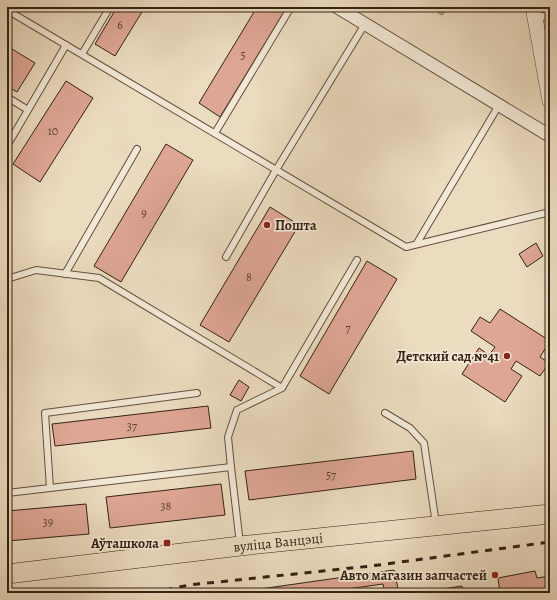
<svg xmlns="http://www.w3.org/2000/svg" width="557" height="600" viewBox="0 0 557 600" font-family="Alegreya,serif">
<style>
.green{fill:#b5c194;stroke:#747254}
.building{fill:#dea694;stroke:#342215}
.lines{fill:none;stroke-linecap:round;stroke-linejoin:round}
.service-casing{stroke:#625040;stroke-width:8}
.minor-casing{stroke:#625040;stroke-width:14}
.tertiary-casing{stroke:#625040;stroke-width:16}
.primary-casing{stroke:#342215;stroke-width:20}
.service{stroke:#f2e8d5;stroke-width:6}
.minor{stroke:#f2e8d5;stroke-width:12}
.tertiary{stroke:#f2e8d5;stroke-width:15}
.primary{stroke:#ebdbbf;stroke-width:19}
.rail{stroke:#342215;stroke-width:3;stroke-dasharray:7 7;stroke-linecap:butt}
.poi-dot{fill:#8f2418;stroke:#f2e8d5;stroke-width:1.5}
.labels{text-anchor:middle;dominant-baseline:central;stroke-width:3.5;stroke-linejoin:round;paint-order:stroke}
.number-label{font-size:12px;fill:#5e4335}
.poi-label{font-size:14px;font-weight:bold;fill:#342215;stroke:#f2e8d5;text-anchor:end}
.street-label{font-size:14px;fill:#342215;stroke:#f2e8d5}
</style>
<rect width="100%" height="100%" fill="#ebdbbf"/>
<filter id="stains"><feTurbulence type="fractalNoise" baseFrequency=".005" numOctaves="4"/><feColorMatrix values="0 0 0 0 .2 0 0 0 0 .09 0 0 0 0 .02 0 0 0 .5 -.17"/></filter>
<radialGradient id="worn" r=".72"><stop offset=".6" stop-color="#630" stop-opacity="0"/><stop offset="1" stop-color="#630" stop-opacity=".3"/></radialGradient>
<path class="green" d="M430,7H448L442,15Z"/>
<g class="building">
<path d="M117,7H145L115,56L95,44Z"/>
<path d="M257,7H287L220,117L199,103Z"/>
<path d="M7,46L35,63L17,92L7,86Z"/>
<path d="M66,81L93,98L40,182L13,164Z"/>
<path d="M166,144L193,160L121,282L94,266Z"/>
<path d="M270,207L299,225L229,342L200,325Z"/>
<path d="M536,243L543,256L527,267L519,254Z"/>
<path d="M367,261L397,279L329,394L300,376Z"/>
<path d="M500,309L550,341L540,357L549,363L540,376L516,361L511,369L522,376L505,402L462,374L479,348L489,355L495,347L471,331L480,317L490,323Z"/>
<path d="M239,380L249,387L241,401L230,395Z"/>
<path d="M208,406L211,428L55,446L52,424Z"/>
<path d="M413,451L416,479L249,500L245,471Z"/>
<path d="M221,484L225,515L110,528L106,497Z"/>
<path d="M86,504L89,534L7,541V511Z"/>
<path d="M394,570L399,593H385L383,584L319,593H261L260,589Z"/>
<path d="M535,571L537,578L550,576V593H500L498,578Z"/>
<path d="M462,586L463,593H417Z"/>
</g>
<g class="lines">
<g class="service-casing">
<g id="service">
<path d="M7,10L406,247L550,212"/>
<path d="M536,20L550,13"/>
<path d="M82,54L110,7"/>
<path d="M7,97L28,110"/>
<path d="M215,133L291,7"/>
<path d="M7,146L66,45"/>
<path d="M417,243L499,105"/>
<path d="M226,257L276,170L365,24"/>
<path d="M65,274L137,149"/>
<path d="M7,279L36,270L99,278L282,388"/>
<path d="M385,413L410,428L424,443L436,524"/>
<path d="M231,467L228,437L237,410L282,388L357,260"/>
<path d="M50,488L45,413L197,393"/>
<path d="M7,493L231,467L240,544"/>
</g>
</g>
<g class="minor-casing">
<path id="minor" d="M337,7L550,136"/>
</g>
<g class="tertiary-casing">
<path id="tertiary" d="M533,7L550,101"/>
</g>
<g class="primary-casing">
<g id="primary">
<path id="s1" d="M7,574L240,546L550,514"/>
</g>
</g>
<use href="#service" class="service"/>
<use href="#minor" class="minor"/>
<use href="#tertiary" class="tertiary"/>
<use href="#primary" class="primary"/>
<path class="rail" d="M152,593L189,585L371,566L550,542"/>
</g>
<g class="poi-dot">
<circle cx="267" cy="225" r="4"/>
<circle cx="507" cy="356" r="4"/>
<rect x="163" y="539" width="8" height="8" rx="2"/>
<circle cx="495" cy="575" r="4"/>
</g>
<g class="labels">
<g class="number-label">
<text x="120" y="25">6</text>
<text x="243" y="55">5</text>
<text x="53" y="131">10</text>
<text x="144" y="213">9</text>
<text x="249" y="277">8</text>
<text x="348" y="328">7</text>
<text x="132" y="426">37</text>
<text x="331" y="475">57</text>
<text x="166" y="506">38</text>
<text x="48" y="522">39</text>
</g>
<g class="poi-label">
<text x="275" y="225" text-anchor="start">Пошта</text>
<text x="499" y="356">Детский сад №41</text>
<text x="159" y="543">Аўташкола</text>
<text x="487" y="575">Авто магазин запчастей</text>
</g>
<g class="street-label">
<text stroke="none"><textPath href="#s1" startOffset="273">вуліца Ванцэці</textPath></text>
</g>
</g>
<rect width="557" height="600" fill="none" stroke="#ebdbbf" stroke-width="24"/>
<rect x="8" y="8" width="541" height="584" fill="none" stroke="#342215" stroke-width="2"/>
<rect x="12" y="12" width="533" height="576" fill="none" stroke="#342215"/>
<rect width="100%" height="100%" filter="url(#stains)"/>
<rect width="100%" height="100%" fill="url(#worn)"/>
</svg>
